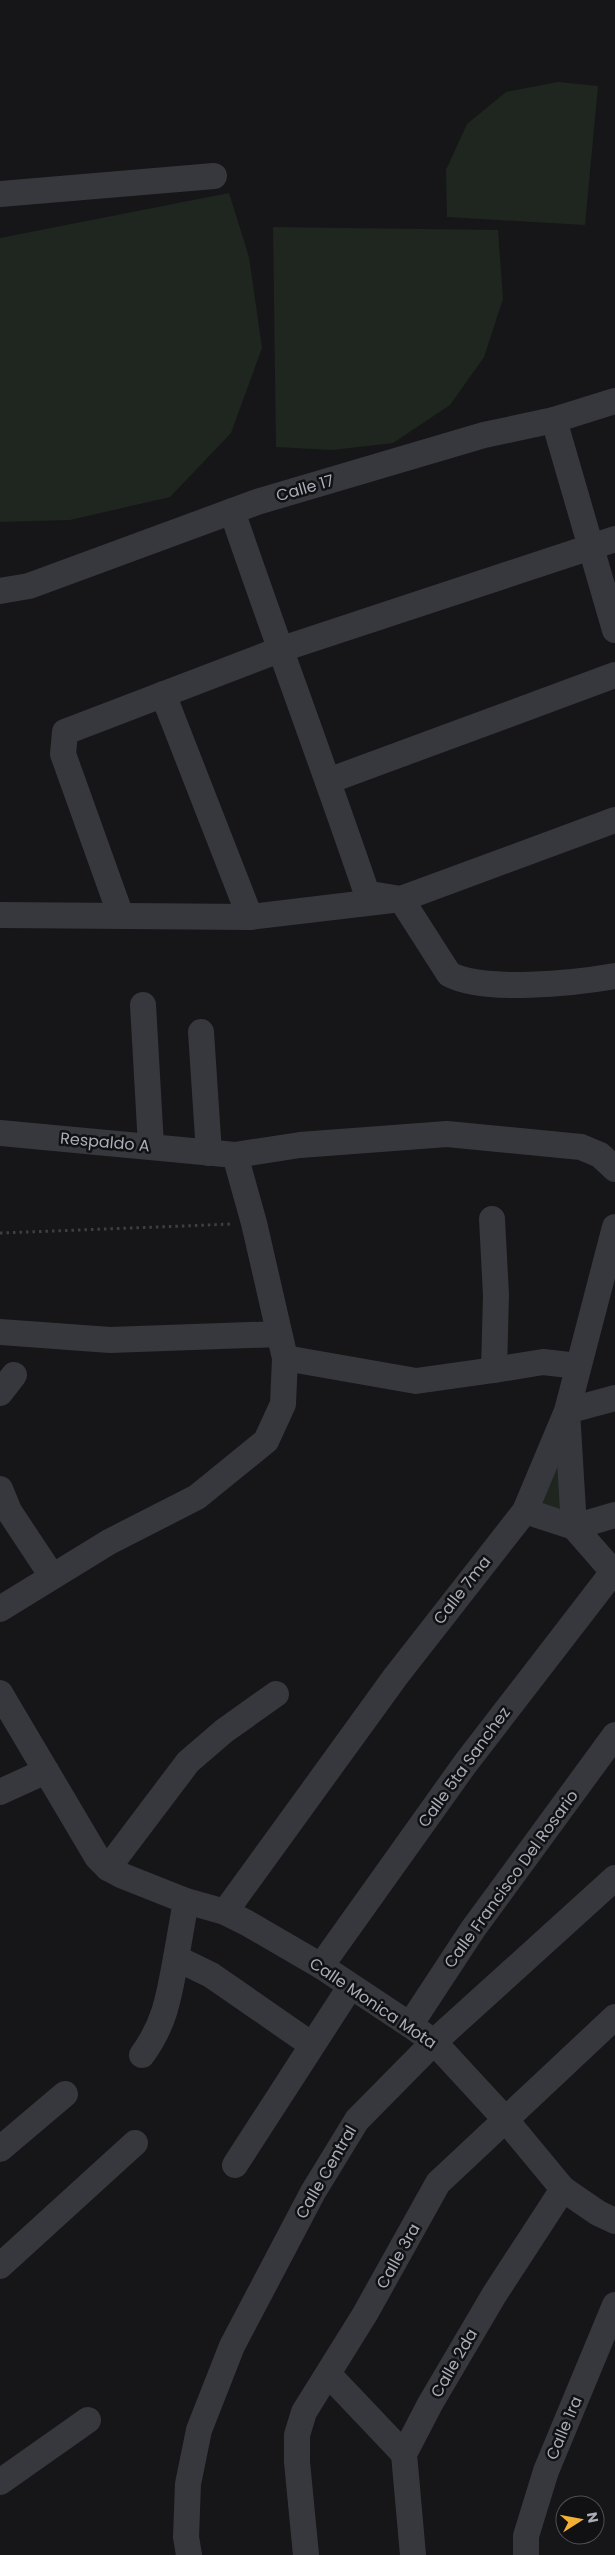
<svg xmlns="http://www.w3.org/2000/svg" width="615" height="2555" viewBox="0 0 615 2555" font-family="Poppins,sans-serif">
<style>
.green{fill:#1e261f}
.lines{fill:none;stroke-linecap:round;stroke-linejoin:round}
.path{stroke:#3d3f44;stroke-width:3;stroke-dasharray:2.5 4;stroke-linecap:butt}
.minor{stroke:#37383d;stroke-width:26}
.labels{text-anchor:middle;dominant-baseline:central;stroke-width:5;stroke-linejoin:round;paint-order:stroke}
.street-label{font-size:16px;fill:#a8adb8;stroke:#111113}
</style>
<rect width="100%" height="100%" fill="#161618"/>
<g class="green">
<path d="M558,82L598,86L585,225L447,217L446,170L467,124L506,92Z"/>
<path d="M229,193L249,257L262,348L231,433L170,497L70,520L0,522V238Z"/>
<path d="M273,227L498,230L503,299L484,357L450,405L393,443L332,450L276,447Z"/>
<path d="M557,1446L566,1514L536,1506Z"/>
</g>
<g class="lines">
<path class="path" d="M0,1233L233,1224"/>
<g class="minor">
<path d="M0,194L214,176"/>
<path d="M554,420L615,630"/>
<path d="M232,511C275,637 322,762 365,888L370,894L401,899L449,974C484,993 575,983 615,976"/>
<path d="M0,591L29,586L257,502L484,435L554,420L615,401"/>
<path d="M163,694L250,917"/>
<path d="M328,781L615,675"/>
<path d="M0,915L250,917L401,899L615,820"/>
<path d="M121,916L63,754L65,732L279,650L615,539"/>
<path d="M143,1005L151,1146"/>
<path d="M201,1032L209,1153"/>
<path d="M0,1133L235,1155L300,1145L447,1134L581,1147L600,1155L615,1169"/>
<path d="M492,1219L496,1295L494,1370L543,1362L578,1366"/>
<path d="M0,1332L110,1340L279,1334"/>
<path d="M285,1358L416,1381L494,1370"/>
<path d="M0,1393L14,1375"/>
<path d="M615,1398L567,1411L574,1527L615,1515"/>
<path d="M0,1489L9,1511L52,1576"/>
<path d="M525,1511L574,1527L615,1574"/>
<path d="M0,1609L109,1542L197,1497L266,1441L283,1404L285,1358L254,1223L235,1155"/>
<path d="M0,1693L97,1857L108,1868L123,1876L186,1901L225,1912L247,1923L321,1966L410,2025L434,2042L505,2119L563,2189L598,2213L615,2221"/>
<path d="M0,1792L46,1771"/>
<path d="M108,1868L188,1762L224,1731L276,1694"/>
<path d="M186,1901L176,1958L211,1975L312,2045"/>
<path d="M225,1912L396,1676L525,1511L567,1411L615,1227"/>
<path d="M321,1966L465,1764L613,1572"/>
<path d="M410,2025L473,1929L615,1735"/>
<path d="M142,2055C165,2024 169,1996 176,1958"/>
<path d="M0,2149L65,2094"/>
<path d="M235,2165L350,1987"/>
<path d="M0,2266L135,2143"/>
<path d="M329,2375L404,2454"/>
<path d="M0,2482L88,2420"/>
<path d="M189,2555L186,2537L188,2484L199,2430L232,2346L313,2192L357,2120L434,2042L615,1878"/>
<path d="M306,2555L297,2462V2435L304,2412L365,2314L438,2183L615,2017"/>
<path d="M413,2555L404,2454L430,2404L494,2295L563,2189"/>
<path d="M526,2555V2536L546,2471L615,2305"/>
</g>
</g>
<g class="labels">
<g class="street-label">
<text transform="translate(305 488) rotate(-16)">Calle 17</text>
<text transform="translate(105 1142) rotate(5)">Respaldo A</text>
<text transform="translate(462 1590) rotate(-52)">Calle 7ma</text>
<text transform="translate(464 1767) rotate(-54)">Calle 5ta Sanchez</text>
<text transform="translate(511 1879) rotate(-54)">Calle Francisco Del Rosario</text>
<text transform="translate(373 2003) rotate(34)">Calle Monica Mota</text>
<text transform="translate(326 2172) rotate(-60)">Calle Central</text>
<text transform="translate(398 2256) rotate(-61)">Calle 3ra</text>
<text transform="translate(454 2363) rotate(-60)">Calle 2da</text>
<text transform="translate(564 2428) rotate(-67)">Calle 1ra</text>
</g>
</g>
<g transform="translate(580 2520) rotate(79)"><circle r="24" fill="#111113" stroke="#4d4f55"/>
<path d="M0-4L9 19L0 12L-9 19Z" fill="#f2b134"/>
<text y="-8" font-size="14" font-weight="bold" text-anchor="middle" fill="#a8adb8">N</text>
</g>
</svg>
